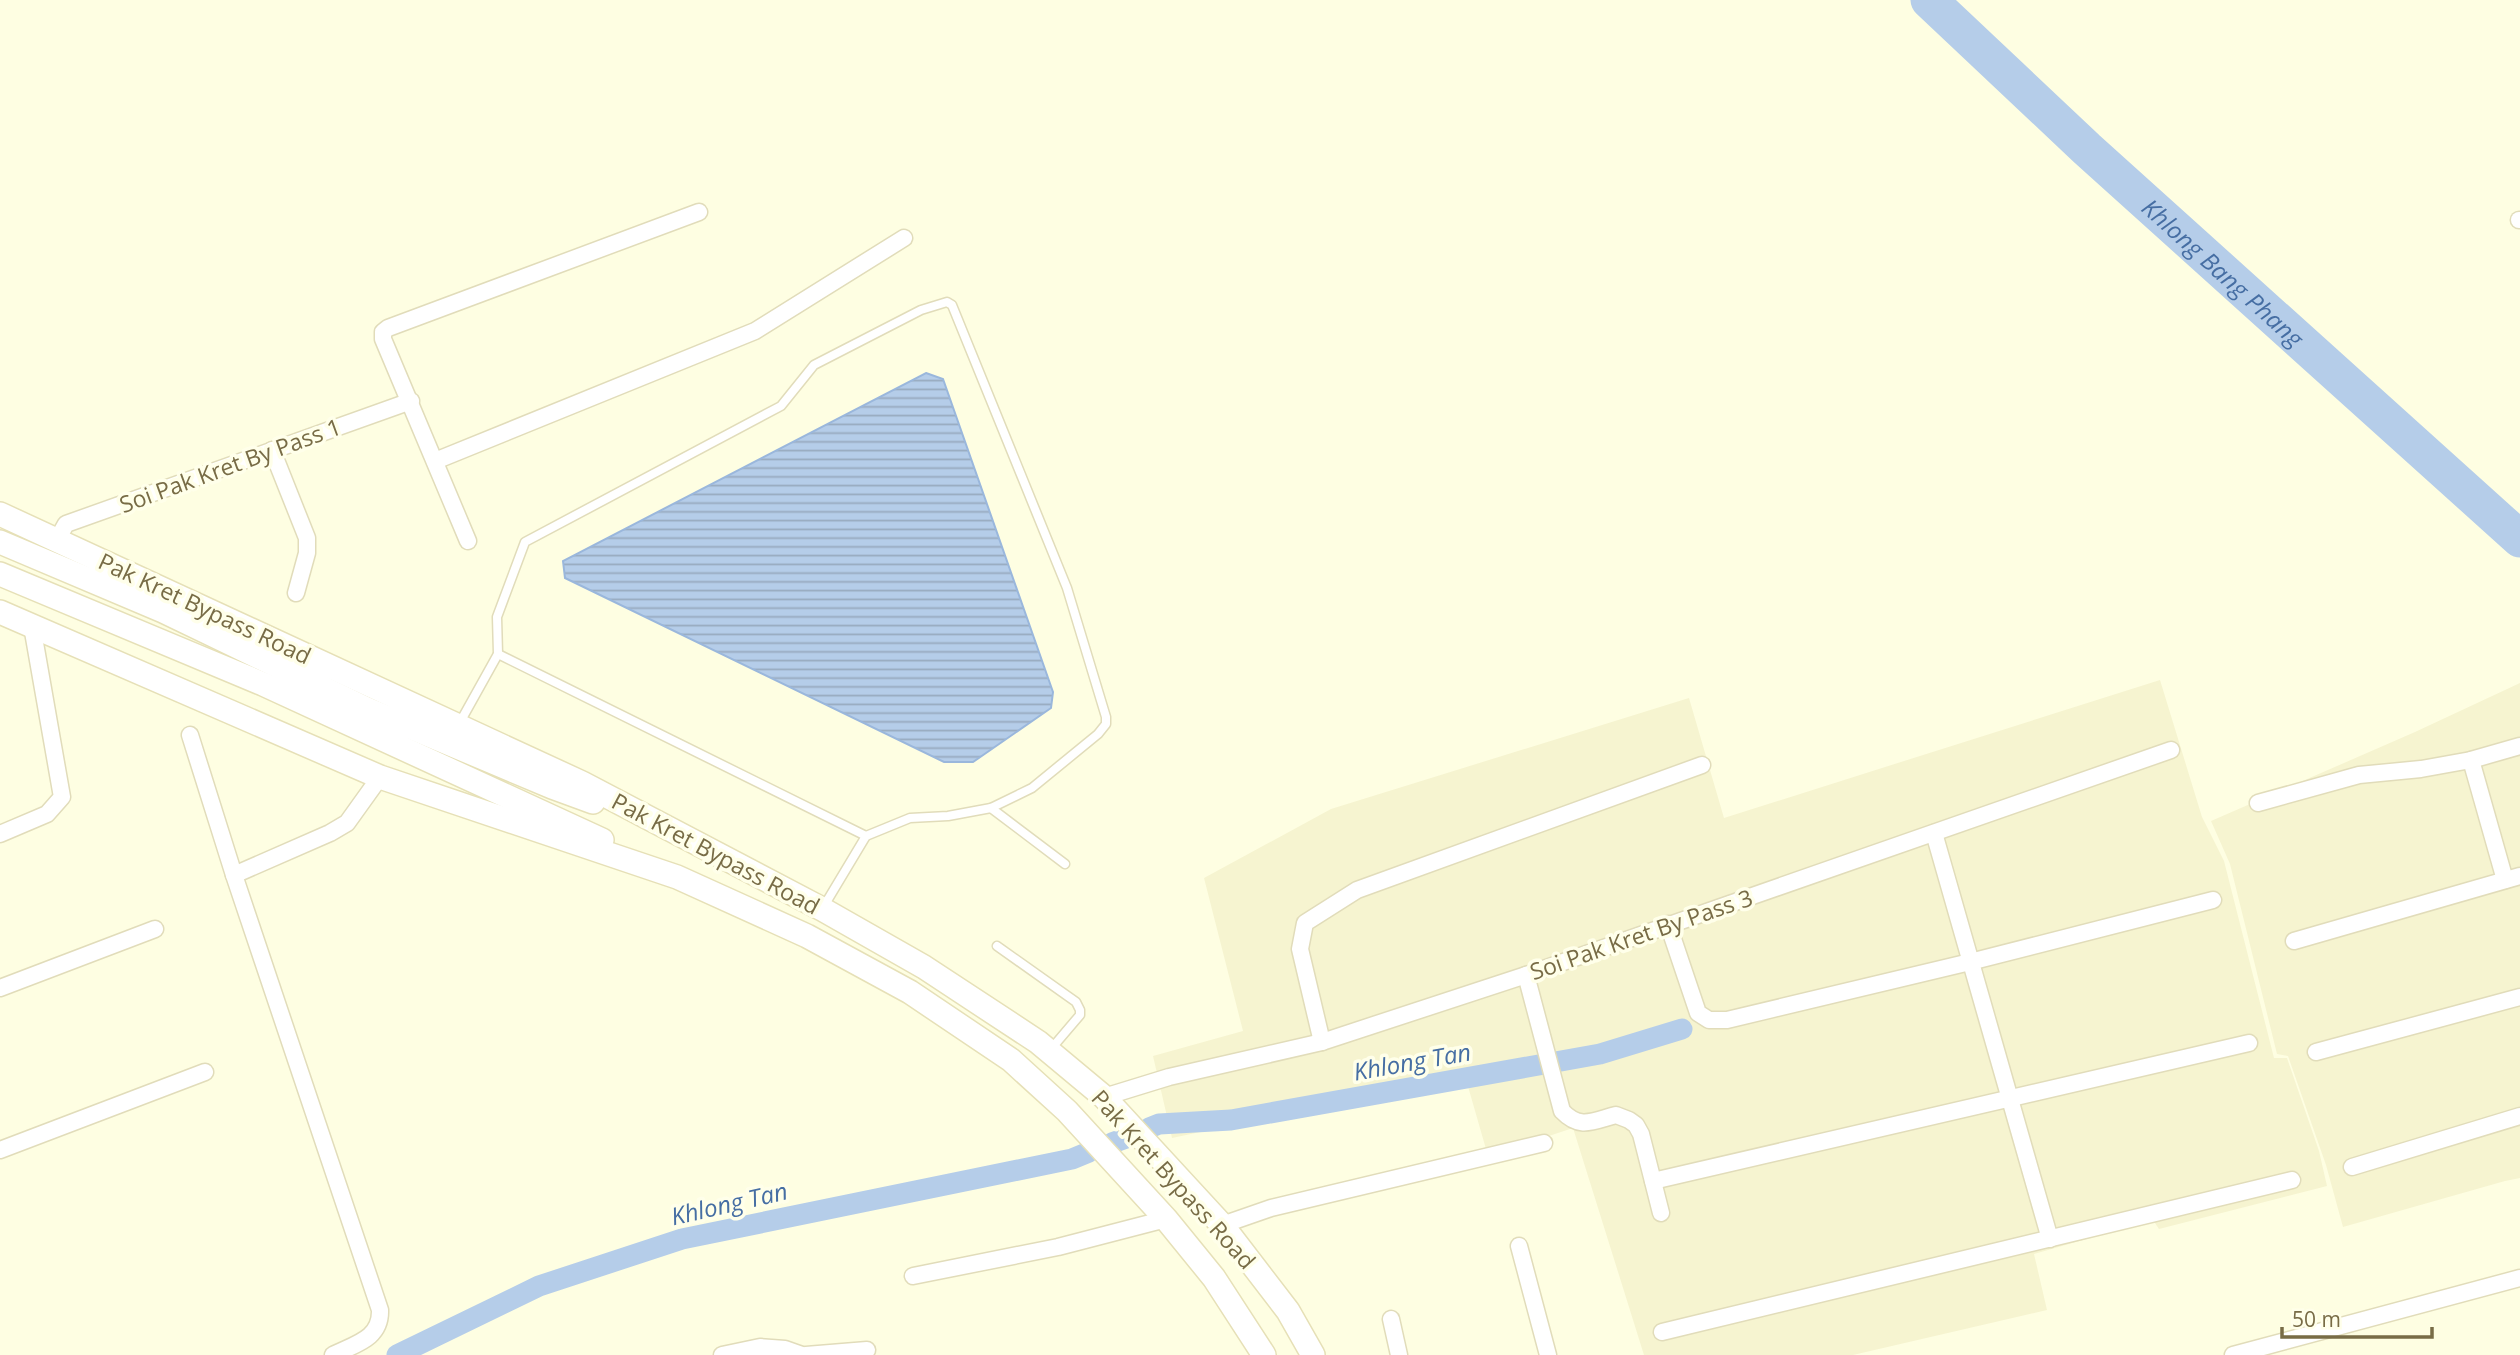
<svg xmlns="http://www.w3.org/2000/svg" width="2520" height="1355" viewBox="0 0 2520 1355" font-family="'Open Sans',sans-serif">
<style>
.residential{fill:#f6f4d0}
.water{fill:url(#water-rules);stroke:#9ab7dc;stroke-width:2}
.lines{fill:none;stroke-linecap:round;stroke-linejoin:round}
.canal{stroke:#b5cde9;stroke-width:21}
.river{stroke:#b5cde9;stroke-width:37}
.service-casing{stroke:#e1dcba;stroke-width:11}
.minor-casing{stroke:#e1dcba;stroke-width:19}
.secondary-casing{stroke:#e6e0b7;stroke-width:26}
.service{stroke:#fff;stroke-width:8}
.minor{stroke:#fff;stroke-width:16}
.secondary{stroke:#fff;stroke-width:23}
.labels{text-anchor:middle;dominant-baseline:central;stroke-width:7;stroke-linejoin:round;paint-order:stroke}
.street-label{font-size:23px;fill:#786c46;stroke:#ffffea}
.water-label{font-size:24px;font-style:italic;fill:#466ea3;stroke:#ffffea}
</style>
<defs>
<pattern id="water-rules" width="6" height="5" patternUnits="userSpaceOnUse" patternTransform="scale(1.75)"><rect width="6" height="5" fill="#b5cde9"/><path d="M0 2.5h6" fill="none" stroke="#98aabf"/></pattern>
</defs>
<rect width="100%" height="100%" fill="#fefee2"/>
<g class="residential">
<path d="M2160,680L2202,817L2224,861L2274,1058H2287L2319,1151L2327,1186L2159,1229L2153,1220L2034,1254L2047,1310L1853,1355H1644L1573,1128L1488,1156L1465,1076L1172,1138L1153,1056L1243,1031L1204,878L1331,809L1689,698L1724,818Z"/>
<path d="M2520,683V1178L2505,1181L2343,1227L2326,1165L2288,1056L2277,1054L2230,864L2211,821L2415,732Z"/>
</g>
<path class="water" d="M926,373L943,379L1053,692L1051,708L973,762H944L565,578L563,561Z"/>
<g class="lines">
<g class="canal">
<path d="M1149,1128L1159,1124L1231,1120L1600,1054L1682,1029"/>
<path d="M1112,1143L1126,1138"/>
<path d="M397,1355L539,1286L682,1239L1072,1159L1089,1152"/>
</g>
<path class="river" id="s1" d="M1929,0L2087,149L2520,539"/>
<g class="service-casing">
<g id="service">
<path d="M498,654L866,836"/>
<path d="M459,724L498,654L497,617L525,542L781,406L814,365L921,310L947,302L952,305L1067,588L1106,717V724L1098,734L1032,788L991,808L948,816L910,818L866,836L824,906"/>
<path d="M991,808L1065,864"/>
<path d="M997,946L1076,1002L1080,1010V1015L1051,1049"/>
</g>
</g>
<g class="minor-casing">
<g id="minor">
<path d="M2519,220H2520"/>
<path d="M272,450L307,538V553L296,593"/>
<path d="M435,461L755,331L904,238"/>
<path d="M57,540L66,524L411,401"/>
<path d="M468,541L383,339V332L388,328L699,212"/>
<path d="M190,735L234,875L380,1310C381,1339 355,1344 333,1355"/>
<path d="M2471,760L2505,880"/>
<path d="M2258,803L2359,775L2421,769L2471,760L2520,746"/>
<path d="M1934,833L2050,1239"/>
<path d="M0,834L47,814L62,797L32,626"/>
<path d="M234,875L330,833L347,823L380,777"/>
<path d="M1668,924L1698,1013L1709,1020H1727L1970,962L2213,900"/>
<path d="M2294,941L2520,876"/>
<path d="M1526,975L1562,1111C1580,1130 1593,1121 1616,1115L1629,1120L1636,1125L1641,1134L1661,1213"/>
<path d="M0,988L155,929"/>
<path d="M1322,1042L1300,949L1305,923L1357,890L1702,765"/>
<path d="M2316,1052L2520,997"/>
<path d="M1104,1097L1169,1077L1322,1042L1526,975L2171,750"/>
<path d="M0,1150L205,1072"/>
<path d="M2352,1167L2520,1116"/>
<path d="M1653,1181L2249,1043"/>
<path d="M1222,1225L1271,1208L1544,1143"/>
<path d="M1519,1246L1548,1355"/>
<path d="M913,1276L1058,1247L1166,1219"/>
<path d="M1391,1319L1399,1355"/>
<path d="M1662,1332L2292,1180"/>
<path d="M722,1355L760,1347L785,1349L802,1355"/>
<path d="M806,1355L867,1350"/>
<path d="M2233,1355L2520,1278"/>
</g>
</g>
<g class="secondary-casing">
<g id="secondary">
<path d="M0,514L582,783L822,909L924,967L1038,1042L1104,1097L1222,1225L1288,1311L1313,1355"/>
<path d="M0,542L163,611L367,709L552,787L593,802"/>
<path d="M0,574L263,684L602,840"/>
<path d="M0,612L380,777L677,877L807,936L910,992L1011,1060L1067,1111L1166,1219L1214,1278L1264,1355"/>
</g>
</g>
<use href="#service" class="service"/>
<use href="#minor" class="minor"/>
<use href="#secondary" class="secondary"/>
</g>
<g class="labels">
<g class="street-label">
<text transform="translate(230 465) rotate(-20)">Soi Pak Kret By Pass 1</text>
<text transform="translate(205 608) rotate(25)">Pak Kret Bypass Road</text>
<text transform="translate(716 853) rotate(28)">Pak Kret Bypass Road</text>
<text transform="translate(1641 934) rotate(-19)">Soi Pak Kret By Pass 3</text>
<text transform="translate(1174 1179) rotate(48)">Pak Kret Bypass Road</text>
</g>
<g class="water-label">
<text stroke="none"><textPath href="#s1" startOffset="401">Khlong Bang Phang</textPath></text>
<text transform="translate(1412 1061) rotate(-10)">Khlong Tan</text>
<text transform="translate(729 1203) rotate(-13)">Khlong Tan</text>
</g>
</g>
<path d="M2282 1327v10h150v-10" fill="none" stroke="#786c46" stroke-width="3.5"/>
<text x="2292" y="1327" font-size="21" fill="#786c46" stroke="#ffffea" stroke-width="5" paint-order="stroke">50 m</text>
</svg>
